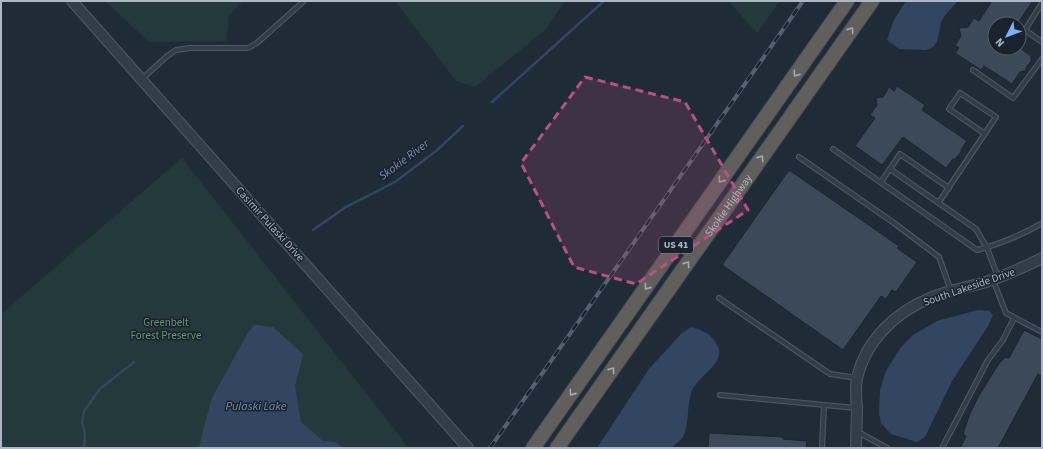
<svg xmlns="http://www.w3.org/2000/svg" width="1043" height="449" viewBox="0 0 1043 449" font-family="'Source Sans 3',sans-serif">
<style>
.green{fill:#23393b}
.water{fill:#334661}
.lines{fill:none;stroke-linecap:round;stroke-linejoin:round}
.stream{stroke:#334661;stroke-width:2.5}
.building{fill:#3c4959;stroke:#1b242f}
.service-casing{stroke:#515a67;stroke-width:6}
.tertiary-casing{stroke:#515a67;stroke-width:12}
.trunk-casing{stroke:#3e4753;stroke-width:16}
.service{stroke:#333d49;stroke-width:4}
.tertiary{stroke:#333d49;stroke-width:10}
.trunk{stroke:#605f5c;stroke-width:14}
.rail-casing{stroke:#556170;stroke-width:4}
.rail{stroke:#19222d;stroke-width:2.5;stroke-dasharray:8;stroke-linecap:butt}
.oneway{stroke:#a2aab6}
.marked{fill:#bb5080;fill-opacity:0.2;stroke:#bb5080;stroke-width:3;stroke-dasharray:8 5;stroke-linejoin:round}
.labels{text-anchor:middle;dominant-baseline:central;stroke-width:3;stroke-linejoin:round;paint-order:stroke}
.shield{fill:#19222d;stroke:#818a98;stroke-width:1}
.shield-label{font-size:10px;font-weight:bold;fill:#aeb7c6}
.street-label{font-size:11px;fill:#aeb7c6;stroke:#19222d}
.park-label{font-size:11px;fill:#65976f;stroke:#19222d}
.water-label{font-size:12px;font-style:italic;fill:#748eaf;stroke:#19222d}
</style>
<rect width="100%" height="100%" fill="#202b38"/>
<g class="green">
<path d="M105,1H243L229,16L226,41L149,42Z"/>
<path d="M395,1H565L545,30L475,87L456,81Z"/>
<path d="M728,1H780L757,33Z"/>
<path d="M182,158L409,448H1V314Z"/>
</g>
<g class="water">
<path d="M906,1H958L946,14L941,22L937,42L933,47L926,50L899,49L887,40L894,20Z"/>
<path d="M978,310L989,311L993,315L988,326L952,381L925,437L917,442L891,434L881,423L879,413L880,390L886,371L901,347L913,335L937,321Z"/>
<path d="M254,325L273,327L303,354L295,386L301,422L323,441L336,442L343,448H199L202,434L212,398L247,334Z"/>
<path d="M691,327C702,330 710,333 716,343C730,362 696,376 691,393C687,406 689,422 684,435C682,440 675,444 671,448H597L649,369L682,333Z"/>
</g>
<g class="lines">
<g class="stream">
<path d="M492,102L604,1"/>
<path d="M313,230L346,207L395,182L436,151L463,126"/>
<path d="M84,448L85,434L82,422L84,411L100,389L134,362"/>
</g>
</g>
<g class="building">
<path d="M992,1H1033L1017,24H995V48H1020L1031,56V62L1026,67V71L1020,72L1012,84L984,66L981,70L955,53L959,48L955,45L961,36L959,28L968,27L974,18L979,21Z"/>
<path d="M897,86L925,105L922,110L967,141L961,150V152L955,159H953L946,168L903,137L882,165L855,146L875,118L870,115L877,105L876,98L883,97L889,87L894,91Z"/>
<path d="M789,170L899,246L897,248L917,262L896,292L892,290L886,299L881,296L843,350L722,265Z"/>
<path d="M1024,330L1042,339V376L1038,374L998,448H960L966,436L963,434L969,416L977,399L998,365L1005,357L1009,358Z"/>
<path d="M709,433L783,437V439L807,441L806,448H708Z"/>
</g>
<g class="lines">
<g class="service-casing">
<g id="service">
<path d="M1042,3L1025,30L1042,42"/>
<path d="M973,70L1013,98L1042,59"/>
<path d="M142,79L166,57L176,50L190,48H248L257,43L304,1"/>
<path d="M833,149L977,250C997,245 1024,234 1042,223"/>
<path d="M799,157L894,223L939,257L951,291"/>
<path d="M890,169L900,154L949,188"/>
<path d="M881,182L890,169L976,229L987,248L998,277"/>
<path d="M939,202C958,174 977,145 996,117L960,93L949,109L985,134"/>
<path d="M993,280L1006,313L1042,332"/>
<path d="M719,298L830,374L857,378"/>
<path d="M720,395L856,408"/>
<path d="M858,432L887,448"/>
<path d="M822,448L824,405"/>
<path d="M942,448L988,360L1003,340L1014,318"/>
</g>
</g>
<g class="tertiary-casing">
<g id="tertiary">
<path d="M72,1L468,448"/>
<path d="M856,448C856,435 857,421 857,408C856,398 855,388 857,378C866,340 896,312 930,298C949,290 970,287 989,281C1008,274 1025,267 1042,258"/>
</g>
</g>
<g class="trunk-casing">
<g id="trunk">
<path d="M533,448L847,1"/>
<path id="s1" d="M557,448L872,1"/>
</g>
</g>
<use href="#service" class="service"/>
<use href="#tertiary" class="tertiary"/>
<use href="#trunk" class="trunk"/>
<g class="rail-casing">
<path id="rail" d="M490,448L803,1"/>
</g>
<use href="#rail" class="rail"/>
</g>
<defs><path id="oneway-chevron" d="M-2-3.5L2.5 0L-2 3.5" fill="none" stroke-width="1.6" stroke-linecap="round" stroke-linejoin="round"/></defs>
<g class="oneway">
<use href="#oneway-chevron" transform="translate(851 30) rotate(-55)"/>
<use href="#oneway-chevron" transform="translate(796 74) rotate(125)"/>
<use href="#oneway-chevron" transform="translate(761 158) rotate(-55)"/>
<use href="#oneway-chevron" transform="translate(721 180) rotate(125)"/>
<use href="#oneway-chevron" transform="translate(687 264) rotate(-55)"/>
<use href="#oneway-chevron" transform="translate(647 287) rotate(125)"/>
<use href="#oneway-chevron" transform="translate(612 370) rotate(-55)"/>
<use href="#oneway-chevron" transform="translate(572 393) rotate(125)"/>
</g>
<path class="marked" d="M585,77L685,102L748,210L636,284L574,267L521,163Z"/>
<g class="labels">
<rect class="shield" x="659" y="237" width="34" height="16" rx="3"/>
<g class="shield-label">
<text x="676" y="245">US 41</text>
</g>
<g class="street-label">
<text stroke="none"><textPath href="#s1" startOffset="297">Skokie Highway</textPath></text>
<text transform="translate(270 224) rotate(48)">Casimir Pulaski Drive</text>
<text transform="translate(969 287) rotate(-19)">South Lakeside Drive</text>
</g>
<g class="park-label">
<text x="166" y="322">Greenbelt<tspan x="166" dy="13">Forest Preserve</tspan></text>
</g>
<g class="water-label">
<text transform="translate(404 160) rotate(-37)">Skokie River</text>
<text x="256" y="406">Pulaski Lake</text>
</g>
</g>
<rect width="1043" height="449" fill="none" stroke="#aeb7c6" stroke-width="4"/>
<g transform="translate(1007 36) rotate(228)"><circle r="19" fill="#19222d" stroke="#555e6a"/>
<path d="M0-3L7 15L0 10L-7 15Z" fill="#7eb1fa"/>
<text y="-6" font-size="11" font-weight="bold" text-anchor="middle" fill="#aeb7c6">N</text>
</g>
</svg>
